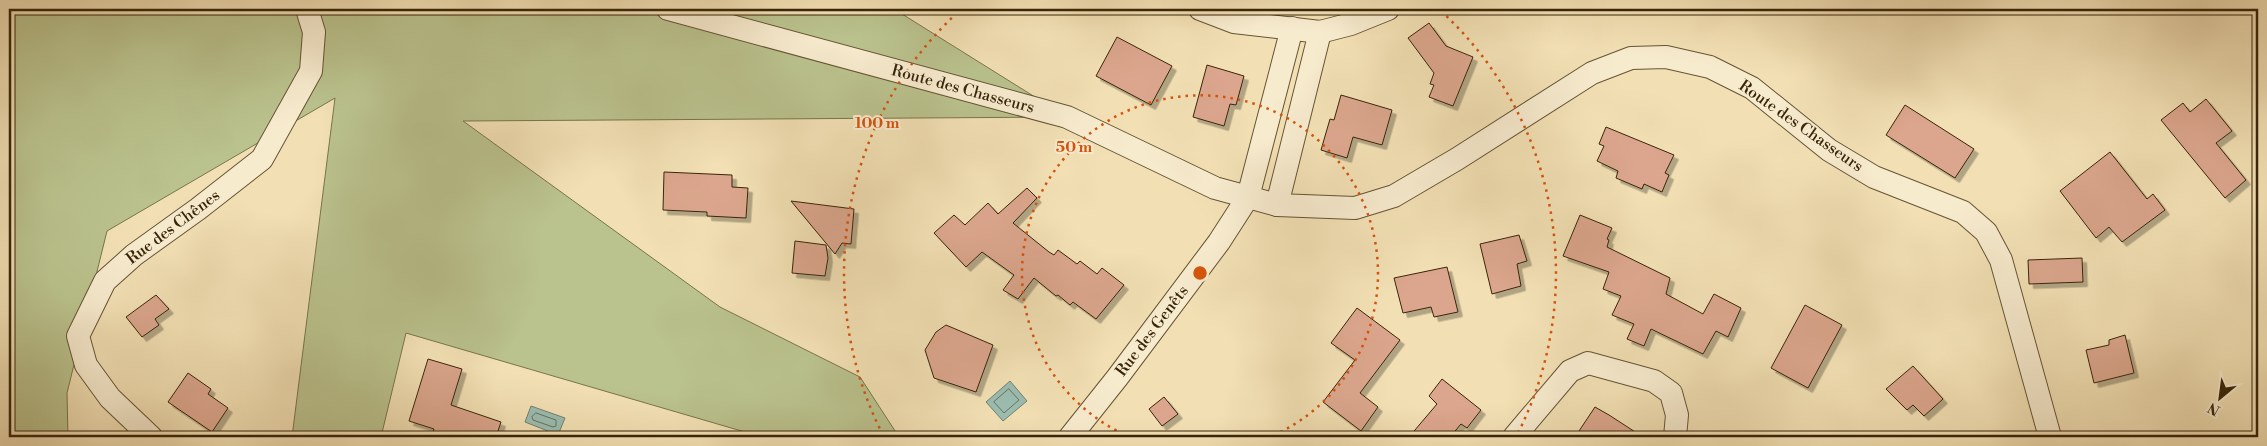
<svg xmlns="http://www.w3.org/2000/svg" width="2267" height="446" viewBox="0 0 2267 446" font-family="'Libre Bodoni',serif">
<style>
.green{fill:#bac28d;stroke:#79744c}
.water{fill:#9bbdb1;stroke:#73806e}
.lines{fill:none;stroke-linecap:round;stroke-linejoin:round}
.shore{stroke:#6a715e;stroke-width:1}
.building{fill:#dba68d;stroke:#38250a;filter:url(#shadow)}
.minor-casing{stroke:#665434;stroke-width:24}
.minor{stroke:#f7ebce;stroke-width:22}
.ring{fill:none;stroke:#d6540c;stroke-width:2.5;stroke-dasharray:2.5 5}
.labels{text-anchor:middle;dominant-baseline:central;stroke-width:4;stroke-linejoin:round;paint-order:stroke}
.street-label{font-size:16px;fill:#38250a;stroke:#f7ebce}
.centre{fill:#d6540c;stroke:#f7ebce;stroke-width:2.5}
.ring-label{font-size:15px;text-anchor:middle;font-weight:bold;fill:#d6540c;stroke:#f7ebce;stroke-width:4;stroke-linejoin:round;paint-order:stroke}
</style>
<defs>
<filter id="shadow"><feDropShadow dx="4.5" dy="4.5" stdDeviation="0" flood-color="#0004"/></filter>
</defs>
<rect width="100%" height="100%" fill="#f2e0b4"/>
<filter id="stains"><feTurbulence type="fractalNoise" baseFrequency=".004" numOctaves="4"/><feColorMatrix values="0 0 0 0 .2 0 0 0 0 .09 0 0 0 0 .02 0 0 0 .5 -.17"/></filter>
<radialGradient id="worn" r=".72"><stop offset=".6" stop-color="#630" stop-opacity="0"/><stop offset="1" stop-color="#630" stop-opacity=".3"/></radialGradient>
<path class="green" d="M9,9H894L1067,117L463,121L720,307L860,377L899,437H762L406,333L381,437H292L335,98L107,231L67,393L68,437H9Z"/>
<g class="water">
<path d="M1010,381L1027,401L1003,421L986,402Z"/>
<path d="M531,406L565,418L558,435L525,422Z"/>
</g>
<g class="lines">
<g class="shore">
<path d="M1009,389L1019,400L1004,413L994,402Z"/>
<path d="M536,413L556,420V426L553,427L533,420L532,417Z"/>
</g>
</g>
<g class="building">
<path d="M1429,23L1446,46L1473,57L1453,106L1429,97L1434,85L1430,84L1434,73L1408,38Z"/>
<path d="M1117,37L1172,66L1151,105L1096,76Z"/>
<path d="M1207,65L1244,76L1236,105L1230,104L1224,126L1193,117Z"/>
<path d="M1341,95L1392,110L1382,145L1353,137L1347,158L1321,150L1330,119L1334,120Z"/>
<path d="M2206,99L2232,131L2216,143L2246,180L2225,198L2161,120L2183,103L2190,112Z"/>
<path d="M1905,105L1974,149L1955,178L1886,135Z"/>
<path d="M1606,127L1674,155L1665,173L1669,175L1662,192L1644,184L1642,189L1616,178L1618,171L1597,161L1604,146L1599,144Z"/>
<path d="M2110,152L2147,199L2153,194L2165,210L2122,242L2109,227L2096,238L2060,191Z"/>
<path d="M664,172L732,175V187L748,188L746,218L707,216V212L663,210Z"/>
<path d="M1027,188L1037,198L1013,223L1049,252L1054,255L1058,250L1077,264L1080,261L1097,274L1102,268L1124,285L1096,319L1073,302L1070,305L1058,295L1056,296L1034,278L1018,299L1003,290L1014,275L982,252L966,267L934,233L954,215L965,225L988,203L998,214Z"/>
<path d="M791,201L854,209L851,244L842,243L835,254Z"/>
<path d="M1580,215L1612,228L1607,239L1609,240L1607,247L1670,278L1666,294L1703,314L1714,294L1741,308L1728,337L1716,331L1703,354L1651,329L1644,346L1627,339L1634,324L1612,315L1621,296L1603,289L1609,272L1563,256Z"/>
<path d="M1519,235L1527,261L1517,264L1521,286L1492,294L1480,244Z"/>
<path d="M795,241L826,245L828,258L825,276L792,273Z"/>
<path d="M2082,258L2083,282L2029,284L2028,260Z"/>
<path d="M1447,267L1458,312L1434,317L1431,307L1403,313L1394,278Z"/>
<path d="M156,295L169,309L155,319L159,325L142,337L126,317Z"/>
<path d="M1805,305L1842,325L1808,388L1771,368Z"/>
<path d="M1357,308L1400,340L1360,393L1378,407L1361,431L1323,402L1355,360L1331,343Z"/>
<path d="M946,325L993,345L976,392L934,378L925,350L936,332Z"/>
<path d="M2125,335L2134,373L2094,383L2086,350L2109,345V340Z"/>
<path d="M428,359L462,369L451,405L501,422L496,437H431L434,429L409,421Z"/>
<path d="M1913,366L1943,399L1924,416L1913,405L1907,410L1886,389Z"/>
<path d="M188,373L211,389L208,394L228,408L212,432L168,402Z"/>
<path d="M1442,379L1481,410L1467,428L1461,424L1450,437H1409L1437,404L1429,396Z"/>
<path d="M1164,397L1178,414L1162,426L1149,409Z"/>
<path d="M1595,407L1609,415L1643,437H1575Z"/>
</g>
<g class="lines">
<g class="minor-casing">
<g id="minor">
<path d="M668,9L1067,117L1215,188L1277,205L1355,208L1394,196L1457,159L1592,73L1631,58L1666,57L1710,67L1752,88L1829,150L1874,177L1963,212L1986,232L2001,260L2050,437"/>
<path d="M1200,9L1234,22L1320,32L1351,24L1388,9"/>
<path d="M1277,205L1320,32"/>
<path d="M151,437L110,398L86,365L78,336L105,281L134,255L198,209L262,159L311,71L314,32L307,9"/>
<path d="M1070,437L1117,378L1219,242L1248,197L1292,28"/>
<path d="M1514,437L1570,371L1588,363L1654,381L1671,393L1677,415L1675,437"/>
</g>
</g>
<use href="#minor" class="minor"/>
</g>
<g class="ring">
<path d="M1130 437A178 178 0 1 1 1270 437"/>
<path d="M883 435A356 356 0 0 1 959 11M1441 11A356 356 0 0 1 1517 435"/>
</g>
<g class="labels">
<g class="street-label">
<text transform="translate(963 89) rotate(15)">Route des Chasseurs</text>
<text transform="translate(1801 126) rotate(35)">Route des Chasseurs</text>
<text transform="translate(173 227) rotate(-37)">Rue des Chênes</text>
<text transform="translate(1152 331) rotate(-53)">Rue des Genêts</text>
</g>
</g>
<circle cx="1200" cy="273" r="8" class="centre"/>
<g class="ring-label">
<text x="877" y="128">100 m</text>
<text x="1074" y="152">50 m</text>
</g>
<rect width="2267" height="446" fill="none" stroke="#f2e0b4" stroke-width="30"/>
<rect x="10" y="10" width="2247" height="426" fill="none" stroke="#38250a" stroke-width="2.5"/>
<rect x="15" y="15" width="2237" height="416" fill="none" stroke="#38250a"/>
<g transform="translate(2220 398) rotate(209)" stroke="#f7ebce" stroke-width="4" paint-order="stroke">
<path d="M0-4L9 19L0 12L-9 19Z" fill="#38250a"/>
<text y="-8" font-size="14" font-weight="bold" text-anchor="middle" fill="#38250a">N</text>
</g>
<rect width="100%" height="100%" filter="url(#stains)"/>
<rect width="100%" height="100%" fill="url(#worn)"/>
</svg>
